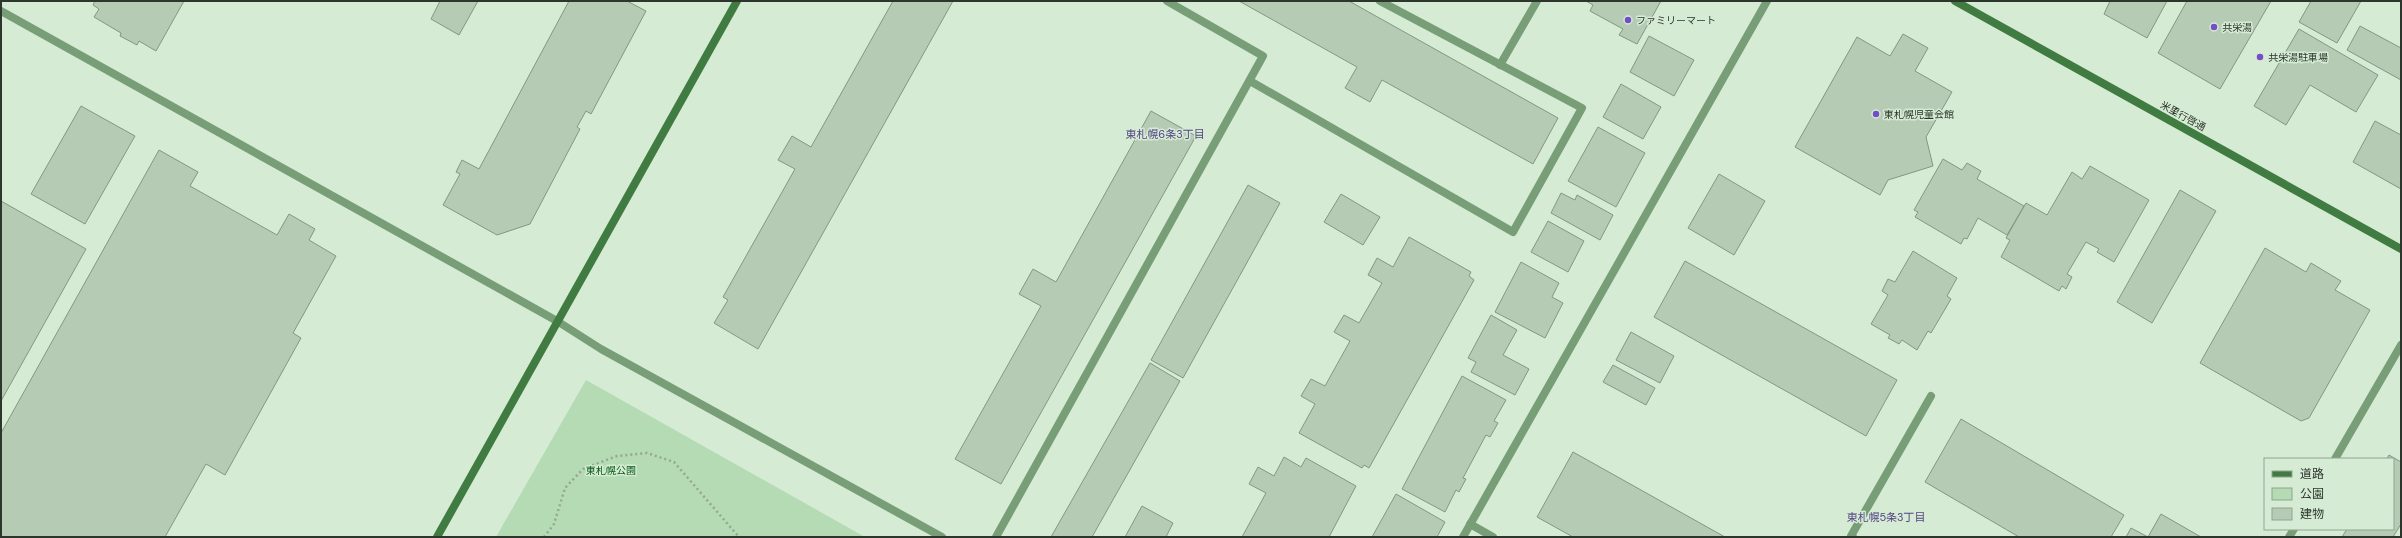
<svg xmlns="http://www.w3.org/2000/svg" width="2402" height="538" viewBox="0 0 2402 538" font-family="'DM Sans','Noto Sans JP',sans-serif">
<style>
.green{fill:#b4dbb3}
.building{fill:#b5cbb4;stroke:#839882}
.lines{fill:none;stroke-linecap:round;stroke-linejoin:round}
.path{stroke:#95a694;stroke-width:2.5;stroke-dasharray:2 3;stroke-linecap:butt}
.lane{stroke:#789e77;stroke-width:8}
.street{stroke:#789e77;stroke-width:8}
.secondary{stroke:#407b41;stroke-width:8}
.poi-dot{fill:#754ec7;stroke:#d5ebd4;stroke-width:1.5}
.labels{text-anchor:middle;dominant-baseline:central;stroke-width:3;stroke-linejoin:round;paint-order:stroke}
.poi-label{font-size:10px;fill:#2d362d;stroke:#d5ebd4;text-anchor:start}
.street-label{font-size:10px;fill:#2d362d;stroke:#d5ebd4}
.park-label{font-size:10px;fill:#075b14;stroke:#d5ebd4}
.neighbourhood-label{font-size:11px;fill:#564684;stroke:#d5ebd4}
</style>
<rect width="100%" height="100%" fill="#d5ebd4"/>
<path class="green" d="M586,380L865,537H496Z"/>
<g class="building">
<path d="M95,1H184L156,51L139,41L137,45L120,36L121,33L94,17L99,9L93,5Z"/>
<path d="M440,1H478L459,35L431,19Z"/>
<path d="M569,1H627L646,11L591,114L586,111L577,127L580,129L530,224L497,235L443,205L460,174L456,172L462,160L479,169Z"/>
<path d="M893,1H953L758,349L714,323L728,300L723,297L795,169L778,160L792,136L811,147Z"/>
<path d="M1239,1H1349L1558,118L1533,164L1382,80L1370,102L1345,88L1357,67Z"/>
<path d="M1586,1H1661L1637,44L1619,35L1623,29L1590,11L1593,5Z"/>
<path d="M2110,1H2167L2147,38L2104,14Z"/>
<path d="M2187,1H2271L2220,89L2158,53Z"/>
<path d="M2311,1H2361L2337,43L2299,22Z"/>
<path d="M2360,26L2401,48V80L2347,50Z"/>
<path d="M2299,29L2378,75L2356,112L2310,85L2286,125L2254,106Z"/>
<path d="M1903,34L1928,48L1915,71L1952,92L1926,137L1933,166L1888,180L1880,195L1795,147L1857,37L1890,56Z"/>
<path d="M1649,36L1694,60L1674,96L1630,72Z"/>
<path d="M1621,84L1661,107L1643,139L1603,117Z"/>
<path d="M81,106L135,136L85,224L31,194Z"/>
<path d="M1151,111L1196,136L1001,484L955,459L1041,306L1019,294L1033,269L1056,282Z"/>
<path d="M2375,121L2401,135V189L2353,162Z"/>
<path d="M1598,127L1645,153L1616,207L1568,181Z"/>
<path d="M159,150L198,172L190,186L277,235L289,214L315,229L309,240L336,256L293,333L301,338L225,475L206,464L165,537H1V433Z"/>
<path d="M1943,159L1962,170L1967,163L1981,171L1977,179L2024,206L2007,235L1978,218L1967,239L1964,238L1961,244L1915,217L1918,212L1914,210Z"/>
<path d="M2090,166L2149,200L2114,262L2097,252L2099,249L2086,242L2067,274L2072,277L2066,289L2062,286L2059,291L2001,257L2010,240L2006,238L2026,203L2047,215L2072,172L2082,179Z"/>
<path d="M1719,174L1765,201L1734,255L1688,228Z"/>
<path d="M1248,185L1280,203L1183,378L1151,360Z"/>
<path d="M2180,190L2216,211L2152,323L2117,302Z"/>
<path d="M1561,193L1575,200L1577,195L1613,215L1600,240L1551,213Z"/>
<path d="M1341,194L1380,217L1363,245L1324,222Z"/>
<path d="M1,201L86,249L1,401Z"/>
<path d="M1548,221L1584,241L1568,272L1531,252Z"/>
<path d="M1409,237L1471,272L1469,276L1474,280L1369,468L1364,465L1362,468L1299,433L1315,404L1301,396L1311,379L1325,386L1350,341L1334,332L1344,315L1359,323L1382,283L1368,275L1377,258L1393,267Z"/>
<path d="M2265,248L2306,272L2311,263L2341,281L2335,290L2370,310L2309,418L2301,421L2200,363Z"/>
<path d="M1913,251L1957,278L1947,296L1951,299L1931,333L1928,331L1917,350L1902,340L1899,344L1888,338L1890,335L1871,324L1888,295L1882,291L1888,279L1895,282Z"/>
<path d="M1685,261L1897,380L1866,436L1654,317Z"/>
<path d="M1521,262L1559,283L1552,297L1563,303L1545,338L1495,312Z"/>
<path d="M1491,315L1517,330L1503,355L1529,369L1515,395L1471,372L1476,362L1468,358Z"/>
<path d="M1631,332L1674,356L1660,383L1616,360Z"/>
<path d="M1150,363L1180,381L1092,537H1051Z"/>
<path d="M1613,365L1655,388L1646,405L1603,382Z"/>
<path d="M1462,376L1506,400L1494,421L1498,423L1490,437L1486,435L1463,478L1466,479L1459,492L1456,490L1445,512L1402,489Z"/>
<path d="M1961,419L2124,515L2111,537H2019L1925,482Z"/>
<path d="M1573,452L1725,537H1573L1537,517Z"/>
<path d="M2389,455L2401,462V524L2393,537H2342L2347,529H2393V459H2387Z"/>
<path d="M1284,457L1301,467L1306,458L1356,486L1329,537H1242L1266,493L1249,484L1258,467L1274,476Z"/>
<path d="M1396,494L1445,522L1437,537H1372Z"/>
<path d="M1142,506L1173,523L1166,537H1125Z"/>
<path d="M2161,514L2201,537H2148Z"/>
<path d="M2131,528L2148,537H2126Z"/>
</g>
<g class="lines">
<path class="path" d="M544,537L554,524L565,488L583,469L617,456L647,453L674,462L739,537"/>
<g class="lane">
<path d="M1500,65L1537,1"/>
<path d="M1250,81L1513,232L1582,108L1380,1"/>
<path d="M1470,524L1493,537"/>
<path d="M996,537L1263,56L1167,1"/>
<path d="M1853,537L1851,536L1931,396"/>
</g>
<g class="street">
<path d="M1,11L557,321L601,349L942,537"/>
<path d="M2335,459L2401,345"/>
<path d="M1463,537L1767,1"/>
<path d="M2289,537L2294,529"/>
</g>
<g class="secondary">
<path d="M1955,1L2401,249"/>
<path d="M437,537L737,1"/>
</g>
</g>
<g class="poi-dot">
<circle cx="1628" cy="20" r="4"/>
<circle cx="2214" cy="27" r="4"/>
<circle cx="2260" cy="57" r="4"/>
<circle cx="1876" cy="114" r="4"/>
</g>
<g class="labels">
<g class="poi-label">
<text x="1636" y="20">ファミリーマート</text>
<text x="2222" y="27">共栄湯</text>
<text x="2268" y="57">共栄湯駐車場</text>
<text x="1884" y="114">東札幌児童会館</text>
</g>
<g class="street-label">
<text transform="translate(2183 116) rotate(29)">米里行啓通</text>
</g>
<g class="park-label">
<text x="611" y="470">東札幌公園</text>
</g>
<g class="neighbourhood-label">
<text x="1165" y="134">東札幌6条3丁目</text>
<text x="1886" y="517">東札幌5条3丁目</text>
</g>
</g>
<rect width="2402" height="538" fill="none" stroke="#2d362d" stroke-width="4"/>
<rect x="2264" y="458" width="130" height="72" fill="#d5ebd4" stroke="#92a391"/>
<rect x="2272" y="471" width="20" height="6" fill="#407b41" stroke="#92a391"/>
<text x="2300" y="478" font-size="12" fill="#2d362d">道路</text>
<rect x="2272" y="488" width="20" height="12" fill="#b4dbb3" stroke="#92a391"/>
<text x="2300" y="498" font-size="12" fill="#2d362d">公園</text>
<rect x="2272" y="508" width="20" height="12" fill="#b5cbb4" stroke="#92a391"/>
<text x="2300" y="518" font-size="12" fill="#2d362d">建物</text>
</svg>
